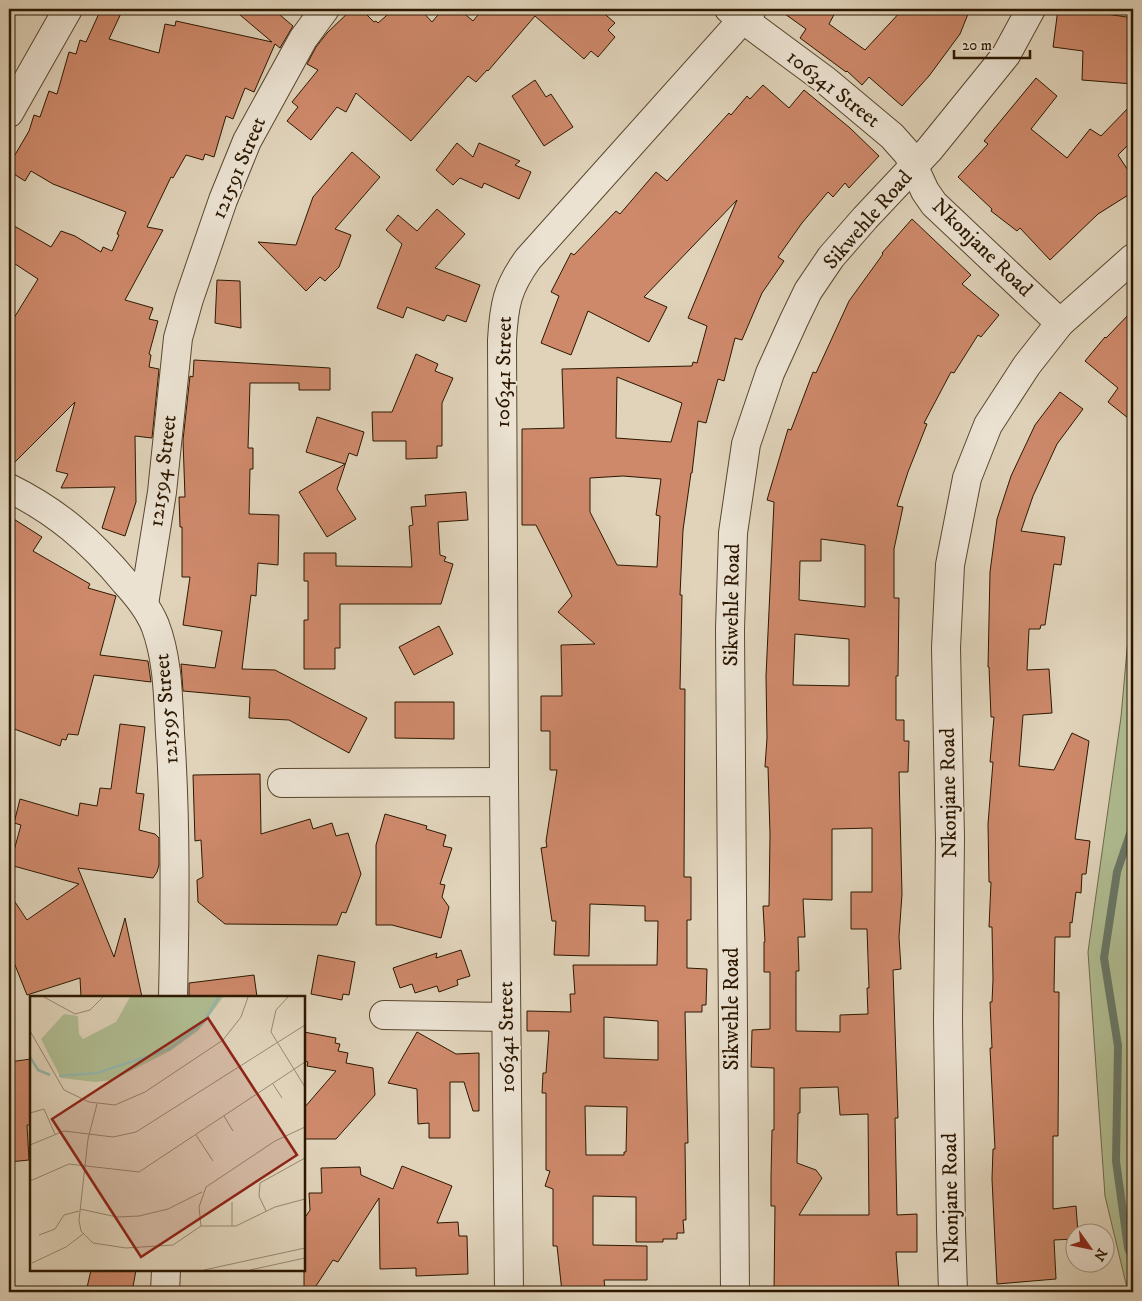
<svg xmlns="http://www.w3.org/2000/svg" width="1142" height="1301" viewBox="0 0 1142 1301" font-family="'IM FELL DW Pica',serif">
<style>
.green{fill:#b0bd92;stroke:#6e6a49}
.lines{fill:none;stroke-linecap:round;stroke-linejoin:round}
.stream{stroke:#6a7867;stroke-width:8}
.building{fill:#ce896b;stroke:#2c1800;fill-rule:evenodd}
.minor-casing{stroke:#59472e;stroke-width:30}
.minor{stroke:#ebe2d2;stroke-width:28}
.labels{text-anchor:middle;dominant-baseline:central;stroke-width:4;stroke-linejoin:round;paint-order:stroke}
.street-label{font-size:21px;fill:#2c1800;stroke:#ebe2d2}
.inset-river{fill:none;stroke:#94b8ac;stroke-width:2.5}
.inset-road{fill:none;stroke:#988870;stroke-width:1}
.view{fill:#8f2418;fill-opacity:0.15;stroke:#8f2418;stroke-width:2.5}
.inset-edge{fill:none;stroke:#2c1800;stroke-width:2.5}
</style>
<rect width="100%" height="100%" fill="#e0d3ba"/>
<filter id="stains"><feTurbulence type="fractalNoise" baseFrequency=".004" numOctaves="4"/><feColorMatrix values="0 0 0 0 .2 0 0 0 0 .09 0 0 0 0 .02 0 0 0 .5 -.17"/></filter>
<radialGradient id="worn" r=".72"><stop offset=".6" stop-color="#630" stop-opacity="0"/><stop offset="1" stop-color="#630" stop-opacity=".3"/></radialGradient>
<path class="green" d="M1133,582V1292H1128L1105,1196L1088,952L1121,717Z"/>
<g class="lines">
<path class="stream" d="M1133,825L1117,872L1104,958L1118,1046L1116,1161L1128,1248L1133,1260"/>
</g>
<g class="building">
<path d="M101,9H123L109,39L159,53L165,24L175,26L176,21L272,42L233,9H273L293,26L280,48L275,44L254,92L245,88L233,119L226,116L214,157L205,154L203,160L186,155L173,178L171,177L147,227L163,230L125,300L153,308L149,319L158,321L149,354L151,355L149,367L159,369L152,438L135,436L136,502L125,536L102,528L115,487L61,488L68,474L56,471L75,402L9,468V326L38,279L9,260V223L51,247L61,231L75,236L101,252L103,247L112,251L119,235L117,234L126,212L53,184L31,171L25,181L9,171V165L29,131L34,115L40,117L49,91L57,94L69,52L76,54L80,40L86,42Z"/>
<path d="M352,9H361L374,22L376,21L378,23L394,9H420L432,22L443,9H459L473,21L483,9H599L615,23L608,30L615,37L598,57L591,51L584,59L535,16L488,71L487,70L476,82L468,76L411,141L356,93L346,112L337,107L311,140L287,121L298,107L292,102L318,70L307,64L316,47L327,33Z"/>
<path d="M778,9H837L829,24L865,50L903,9H970L960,34L929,76L902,106L869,77L862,85L847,71L846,72L800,38L806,29Z"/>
<path d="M1058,9H1074L1133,18V84L1082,80L1083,51L1053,47Z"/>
<path d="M1036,78L1057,96L1031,129L1067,158L1090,129L1101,136L1133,103V140L1118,155L1133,178V192L1098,214L1050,260L1020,228L1017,231L991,211L992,209L958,177L988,144L984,141Z"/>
<path d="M535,80L546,97L551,94L573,127L544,146L512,96Z"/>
<path d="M763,85L789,108L804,90L850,128L879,156L849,188L845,183L833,197L828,192L802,223L778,257L784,261L762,293L742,340L735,338L724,381L718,379L706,423L698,421L692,473H691L683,530L680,595H682L680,689H685L684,877H691V920H687V968L707,969L706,1005H702V1012H685L688,1143H685L686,1220H683L684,1233H677V1239H663V1242H636V1197L593,1196V1245L647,1246V1280H604L605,1288L562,1292L557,1246H553V1189L545,1186L550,1171L546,1170V1093H542L543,1073H546L549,1031H527V1011L571,1012L570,994H575L573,965H657L658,921H645V906L590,904L589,956L554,955L556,921H552L541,848L547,847L546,841L557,770H550V731H541V696H562L561,645L595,644L558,612L572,596L536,525H522V429L564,428L562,369L692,366L693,362L697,363L707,326L688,318L737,200L644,297L667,307L649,342L588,311L571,355L541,343L559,296L551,292L571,253L574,255L616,211L620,214L656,172L667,181L729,113L731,115L747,96L750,99ZM617,377L682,403L671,442L616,438ZM623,476L661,479L656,515L660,516L657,567L617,565L590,512V478ZM604,1017L658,1021V1060L604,1058ZM585,1106L627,1107L626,1152H624V1155H586Z"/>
<path d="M457,143L473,157L479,143L520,161L515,165L531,172L519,199L484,183L482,188L460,178L453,185L436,170Z"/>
<path d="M352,152L380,177L335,229L351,235L339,267L325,281L320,277L306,291L258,242L296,245L313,197Z"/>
<path d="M437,209L465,234L435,268L480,285L466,322L447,315L444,321L407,307L403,318L377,308L402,244L386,230L398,215L417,231Z"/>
<path d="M912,219L971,275L962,284L999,315L981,337L978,335L954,373L951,372L924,423L927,424L908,472L897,506L903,507L894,549V598H899L898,676H896V720H904V741H909L908,772H899L902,894L899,937L901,969L893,970L898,1118H895L897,1215L917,1214V1252H896L899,1292H774L775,1206H771V1177L772,1130H774V1068L751,1067L752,1030L770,1029V972H764V942H765L763,906H769L770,834L768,767H765L767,738L766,676L774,502L767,500L788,429L791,430L813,372L816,373L849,301L883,254L882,253ZM821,539L865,545V607L799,600L800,561H821ZM795,634L849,639V686L793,685ZM872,828V892H851V929H867L869,988H867L868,1014L840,1015V1032L796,1031V971H799L798,937H805L803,899L832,900V829ZM838,1087L840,1115L868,1114L869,1215H799L822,1178L816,1170L797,1163L798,1113H800V1088Z"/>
<path d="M217,280L240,281L241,328L215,323Z"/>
<path d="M1133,310V422L1108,402L1118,388L1085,361L1105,337L1106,338Z"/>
<path d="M416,354L438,364L435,371L453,378L442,403V446H437V458L406,459V441H373L372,412H392Z"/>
<path d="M194,360L330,368V390H299V383H250L248,448H253V469H250L249,514L279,515L278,565L258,563L256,596L251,595L242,669L275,670L367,718L349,753L289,720L249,718L250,697L183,691L181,664L215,668L222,631L183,625L190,577H182V527H180L179,497H185L183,440L190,376L193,377Z"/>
<path d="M1060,392L1083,409L1057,444L1033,496L1021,531L1065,537L1061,565L1054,564L1045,625H1041L1040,629H1029L1027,670L1049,669L1052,713L1023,715L1019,766L1054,770L1072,733L1089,741L1075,839L1090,841L1086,874H1082L1081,893L1076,892L1072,923L1070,922V937H1055L1054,992H1059L1058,1136H1053V1209L1076,1206L1078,1234H1074V1239L1054,1240L1056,1279L997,1284L992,1179L993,1149H995L990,1048H992L990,1002H992L993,979L992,927H989L991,882H989L988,824L993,762H990L994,717H991L989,667H988L990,572L997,519L1011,476L1035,425Z"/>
<path d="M317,417L364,432L357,456L349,453L337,489L356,519L327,537L299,492L345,464L306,452Z"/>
<path d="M466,492L468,520L438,522L440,555L446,557L444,561L453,564L441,604H340V648H335V669H304V620H308V581H304V553H336V566L412,567L409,526L413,525L411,507L426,506L425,495Z"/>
<path d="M9,516L42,537L33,551L90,584L88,588L116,596L100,655L148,661L151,682L94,675L78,735L68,734L66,740L62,739L60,746L9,727Z"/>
<path d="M439,626L453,654L414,675L399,647Z"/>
<path d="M395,702H454V739L395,738Z"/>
<path d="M120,724L145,727L136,793L144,794L139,830L155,834L159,838V865L157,872L153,878L78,868L114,957L125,918L142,997H81L80,978L27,995L9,950V893L27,920L79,884L10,865L21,825L14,823L20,799L78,816L80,803L97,806L100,788L111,789Z"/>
<path d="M260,774L261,834L310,819L313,829L332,823L336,836L348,833L361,874L346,913L342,912L337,925L225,924L198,902L197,880L203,877L201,840L195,841L193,775Z"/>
<path d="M385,814L427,826L426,829L446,835L443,846L452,848L440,884L445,885L442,897L449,907L441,938L392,925H376V845Z"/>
<path d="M461,950L470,976L457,980L458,985L439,992L437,986L415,993L412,984L400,988L393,968L437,953L436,958Z"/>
<path d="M318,955L355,962L349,995L343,994L342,1000L311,994Z"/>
<path d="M254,975L257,997H189V983Z"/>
<path d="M304,1032L336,1038L335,1043L340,1044L338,1051L348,1053L346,1063L373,1068L375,1095L336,1139H304V1108L336,1071L307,1066L308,1062L304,1061Z"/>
<path d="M417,1032L456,1054L479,1053V1111H473L464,1082H450V1138H429V1123L418,1124L417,1089L388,1083Z"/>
<path d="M31,1059V1125H27L29,1160L9,1162V1062Z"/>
<path d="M402,1166L452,1186L437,1223L458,1222L459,1236H467L468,1274L416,1276V1268L380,1269L379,1198L338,1262L333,1260L312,1292H304V1219L310,1210L309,1193H322L321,1168L360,1167L361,1175L393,1189Z"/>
<path d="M91,1270H136L132,1292H86Z"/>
</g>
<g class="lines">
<g class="minor-casing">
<g id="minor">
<path d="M729,9L825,80L892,136L908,154L925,191L934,204L1060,323"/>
<path d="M9,113L68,9"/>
<path d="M9,488C56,511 91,541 125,582C137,595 148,608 155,625C168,659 168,697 170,733C176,821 175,909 173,997"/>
<path d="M144,604L162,492L178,338L189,299L223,200L247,141L303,39L325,9"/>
<path d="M282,783L504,782"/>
<path d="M384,1015L506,1017"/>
<path d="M165,1292L166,1270"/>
<path d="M509,1292L504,782L502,340C504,305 507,288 528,259L752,9"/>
<path d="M735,1292L730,629L733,533L746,444L770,373L794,320L808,291L831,257L865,218L929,150L1006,55L1031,9"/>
<path d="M953,1292L951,1229L948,1020L950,838L946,648L950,565L967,478L988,425L1027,365L1060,323L1133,258"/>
</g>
</g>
<use href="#minor" class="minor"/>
</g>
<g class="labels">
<g class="street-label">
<text transform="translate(833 89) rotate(38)">106341 Street</text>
<text transform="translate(239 168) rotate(-67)">121591 Street</text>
<text transform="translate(868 220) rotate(-49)">Sikwehle Road</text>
<text transform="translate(982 248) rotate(44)">Nkonjane Road</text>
<text transform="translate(504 372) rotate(-89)">106341 Street</text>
<text transform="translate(163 471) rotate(-83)">121594 Street</text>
<text transform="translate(732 605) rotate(-89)">Sikwehle Road</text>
<text transform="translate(167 709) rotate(-95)">121595 Street</text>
<text transform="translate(949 793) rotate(-91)">Nkonjane Road</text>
<text transform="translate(732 1009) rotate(-90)">Sikwehle Road</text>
<text transform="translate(507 1037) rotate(-91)">106341 Street</text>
<text transform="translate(951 1198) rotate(-91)">Nkonjane Road</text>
</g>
</g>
<g transform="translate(30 996)">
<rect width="275" height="275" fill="#e0d3ba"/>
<path d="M100,1H193L169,34L140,55L83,84L65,86L31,82L11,43L34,18L48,20L49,38L53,43L86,26Z" fill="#b0bd92"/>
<path class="inset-river" d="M0,61L8,74L20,79M29,80L67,77L140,53L173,27L189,1"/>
<path class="inset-road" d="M14,1L45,18L60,14L73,1M258,1L246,14L241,36L275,91M0,35L34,94L59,106L85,109L115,96L193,44L211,21L218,1M243,88L252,102M227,98L236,112M67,108L58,143L49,224L51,235L63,247L96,252L143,249L171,230H206L245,211L275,203M0,117L14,113L25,138M194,120L203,135M166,139L183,165M0,149L34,135L83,141L106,136L275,29M0,185L39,168L109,176L275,66M202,206V230M50,213L87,221L109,220L138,213L172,196M236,215L229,200L230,187L275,162M171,230L169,211L176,191L245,145L275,131M9,239L25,233L34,219L49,215M2,267L36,251L53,238M174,274L275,252M220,274L275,262"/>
<path class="view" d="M178,22L267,159L111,261L22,123Z"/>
<rect width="275" height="275" class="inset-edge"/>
</g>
<rect width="1142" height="1301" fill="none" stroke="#e0d3ba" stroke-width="30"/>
<rect x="10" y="10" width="1122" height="1281" fill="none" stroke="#2c1800" stroke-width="2.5"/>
<rect x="15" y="15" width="1112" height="1271" fill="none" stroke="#2c1800"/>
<g transform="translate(1090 1248) rotate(123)"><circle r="24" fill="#ebe2d2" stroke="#9f917e"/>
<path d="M0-4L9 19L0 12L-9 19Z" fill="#8f2418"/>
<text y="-8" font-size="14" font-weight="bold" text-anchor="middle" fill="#2c1800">N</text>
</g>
<path d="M954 50v8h76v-8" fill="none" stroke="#2c1800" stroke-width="2.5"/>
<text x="962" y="50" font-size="15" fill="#2c1800" stroke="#ebe2d2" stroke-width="4" paint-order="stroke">20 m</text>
<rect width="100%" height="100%" filter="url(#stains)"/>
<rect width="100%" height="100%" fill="url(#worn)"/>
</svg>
